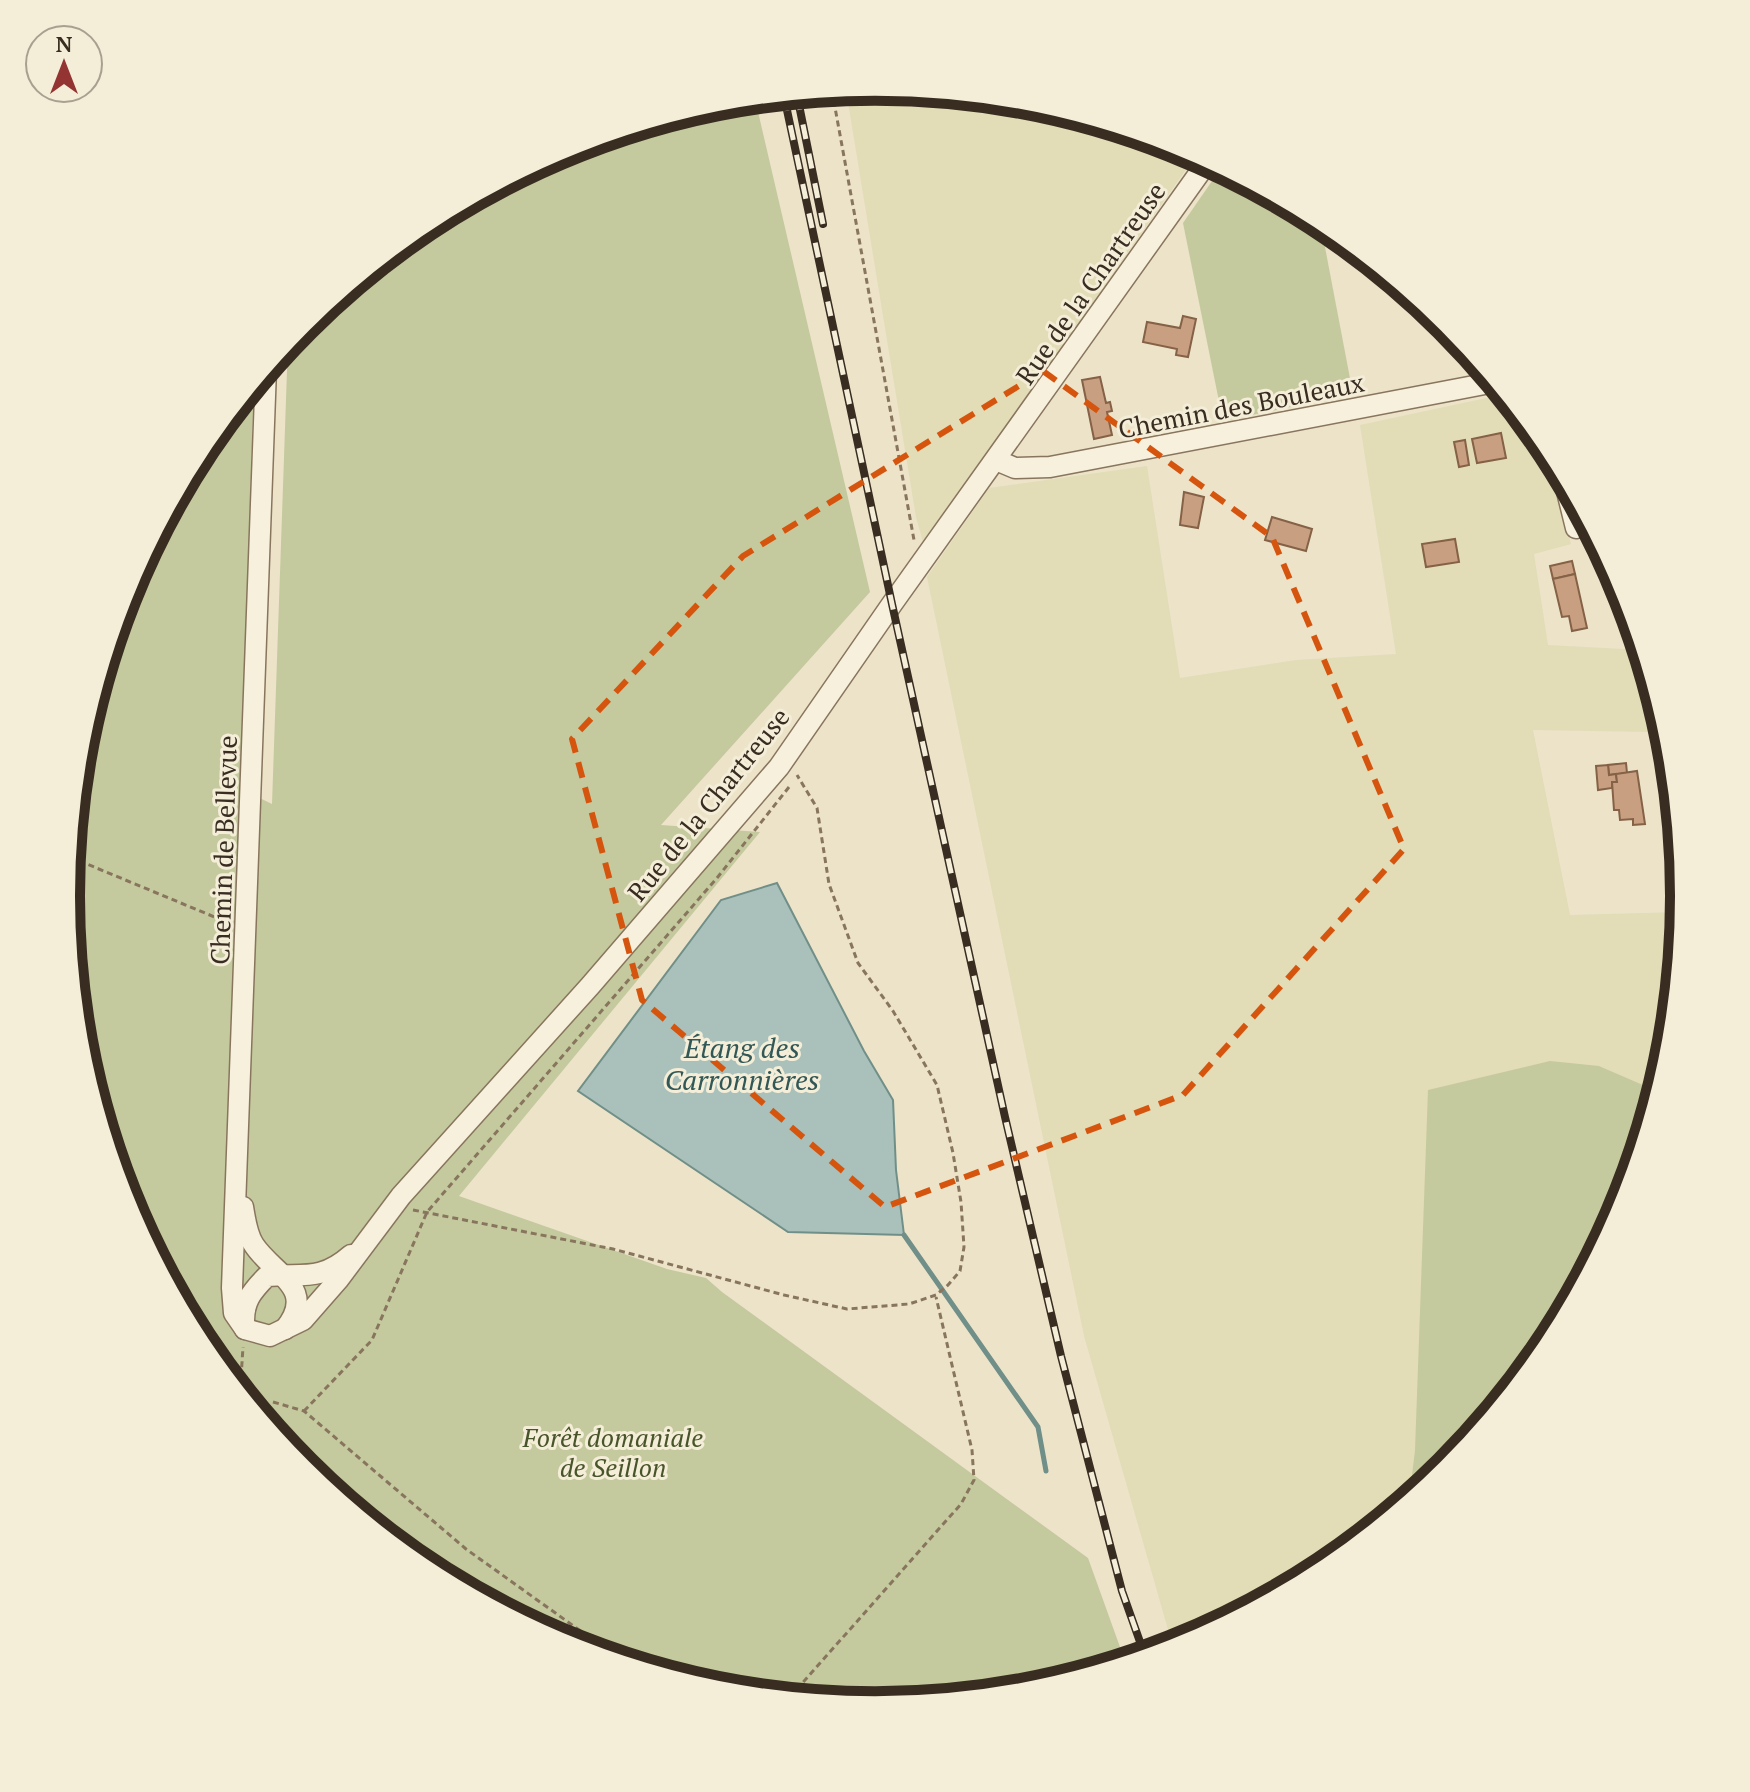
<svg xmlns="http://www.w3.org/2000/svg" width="1750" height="1792" viewBox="0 0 1750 1792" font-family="'PT Serif',serif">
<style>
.farmland{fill:#e2dcb7}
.green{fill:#c4ca9d}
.water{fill:#a9c1ba;stroke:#708f88;stroke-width:2}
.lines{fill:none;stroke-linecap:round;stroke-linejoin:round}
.stream{stroke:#708f88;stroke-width:5}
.building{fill:#c8a081;stroke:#856146;stroke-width:2}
.minor-casing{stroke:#88755e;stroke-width:23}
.path{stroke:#88755e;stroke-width:3;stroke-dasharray:6 4;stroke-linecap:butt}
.minor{stroke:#f7f0dc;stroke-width:20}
.rail-casing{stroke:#392d21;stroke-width:8}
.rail{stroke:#f4edd8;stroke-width:5;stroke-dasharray:15;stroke-linecap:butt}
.marked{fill:none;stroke:#d6550e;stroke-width:6;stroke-dasharray:16 10;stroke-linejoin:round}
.labels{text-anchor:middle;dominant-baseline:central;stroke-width:6;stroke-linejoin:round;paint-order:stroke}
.street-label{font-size:26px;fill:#392d21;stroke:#f4edd8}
.park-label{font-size:26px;font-style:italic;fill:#485429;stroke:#f4edd8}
.water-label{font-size:28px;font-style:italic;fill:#315856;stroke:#f4edd8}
.rim{fill:none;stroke:#392d21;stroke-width:10}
</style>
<rect width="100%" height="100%" fill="#ece3c9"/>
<g class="farmland">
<path d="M875,87L1033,103L1185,149L1196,155L961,492L923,542L916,517L846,90Z"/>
<path d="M1505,394L1547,446L1571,544L1534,554L1548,645L1642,650L1661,713L1654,732L1533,730L1570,915L1682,912L1668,1054L1657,1091L1599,1066L1415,1450L1409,1499L1324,1569L1184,1644L1173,1647L1084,1336L927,577L989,488L1147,466L1180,678L1296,660L1396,654L1360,425Z"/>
</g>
<g class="green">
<path d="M755,99L870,592L661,825L760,832L459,1196L667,1269L706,1278L722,1292L1088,1558L1125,1661L1032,1690L875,1705L717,1689L565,1643L425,1568L303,1468L202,1345L127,1205L81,1053L66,896L82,738L128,586L203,446L254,383L241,789L272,804L288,342L303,324L426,223L566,148L718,102Z"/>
<path d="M1221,168L1320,221L1353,394L1223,421L1183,223Z"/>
<path d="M1550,1061L1599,1066L1657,1091L1622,1206L1547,1346L1447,1468L1409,1499L1415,1450L1428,1090Z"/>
</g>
<path class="water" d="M777,883L864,1051L893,1100L896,1170L904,1235L788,1232L578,1091L721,900Z"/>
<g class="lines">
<path class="stream" d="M904,1235L1038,1427L1046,1471"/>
</g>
<g class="building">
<path d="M1183,316L1196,319L1188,357L1176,355L1177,349L1143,342L1147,322L1180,328Z"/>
<path d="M1100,377L1106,403L1110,402L1112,411L1107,412L1112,435L1094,439L1082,380Z"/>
<path d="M1501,433L1506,458L1477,463L1472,439Z"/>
<path d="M1465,440L1469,465L1459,467L1454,442Z"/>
<path d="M1184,492L1204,497L1198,528L1180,525Z"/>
<path d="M1272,517L1312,529L1306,551L1265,540Z"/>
<path d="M1455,539L1459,562L1426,567L1422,544Z"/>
<path d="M1572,561L1575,574L1553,579L1550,566Z"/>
<path d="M1575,574L1587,628L1572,631L1569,616L1562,617L1553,579Z"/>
<path d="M1626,763L1627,773L1609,775L1608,765Z"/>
<path d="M1608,765L1609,775L1616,774L1617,782H1612V788L1598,790L1596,766Z"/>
<path d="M1637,771L1645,824L1633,825V819L1620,820L1619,810H1614L1612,782H1617L1616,774Z"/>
</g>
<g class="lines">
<g class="minor-casing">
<g id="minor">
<path d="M996,460L1015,468L1050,467L1495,382"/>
<path d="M1563,475L1576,528"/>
<path d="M243,1207C245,1219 247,1235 254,1245C273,1274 318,1288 285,1329"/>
<path d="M244,1325C243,1302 251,1292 267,1276C303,1273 320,1282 351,1255"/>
<path d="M245,1329L270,1336L303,1320L338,1280L401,1196L590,986L779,767L892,604L1208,161"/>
<path d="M245,1329L234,1313L232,1288L266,369"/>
</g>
</g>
<g class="path">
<path d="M832,91L914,540"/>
<path d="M70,857L229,923"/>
<path d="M413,1210L613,1249L784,1295L847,1309L909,1304L936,1295L948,1285L960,1271L964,1247L961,1202L953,1153L937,1085L893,1011L858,963L829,884L817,808L797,775"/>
<path d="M222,1370L241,1378"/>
<path d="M235,1385L241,1378L243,1347"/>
<path d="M273,1402L304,1411L466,1549L621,1660"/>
<path d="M304,1411L372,1340L427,1212L717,878L789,787"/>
<path d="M790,1697L961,1504L974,1480L972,1450L936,1297"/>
</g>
<use href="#minor" class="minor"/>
<g class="rail-casing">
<g id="rail">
<path d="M797,95L823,224"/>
<path d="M784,96L892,604L1005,1117L1061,1356L1122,1591L1145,1656"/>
</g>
</g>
<use href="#rail" class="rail"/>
</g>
<path class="marked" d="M1043,371L1272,537L1404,849L1183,1095L885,1207L642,1000L572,739L743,556Z"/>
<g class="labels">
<g class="street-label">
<text transform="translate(1090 283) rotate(-55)">Rue de la Chartreuse</text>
<text transform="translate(1241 405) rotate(-11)">Chemin des Bouleaux</text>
<text transform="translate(708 804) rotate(-51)">Rue de la Chartreuse</text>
<text transform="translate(223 850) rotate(-88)">Chemin de Bellevue</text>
</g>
<g class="park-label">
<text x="613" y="1437">Forêt domaniale<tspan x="613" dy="30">de Seillon</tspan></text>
</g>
<g class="water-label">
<text x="742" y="1047">Étang des<tspan x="742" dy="32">Carronnières</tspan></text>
</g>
</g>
<path d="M0 0H1750V1792H0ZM80 896a795 795 0 1 1 1590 0a795 795 0 1 1-1590 0Z" fill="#f4edd8" fill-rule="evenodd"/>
<path class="rim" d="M80 896a795 795 0 1 1 1590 0a795 795 0 1 1-1590 0Z"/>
<g transform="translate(64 64)"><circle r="38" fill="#f4edd8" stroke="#a9a08f" stroke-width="2"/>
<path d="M0-6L14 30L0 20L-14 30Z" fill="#933432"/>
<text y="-12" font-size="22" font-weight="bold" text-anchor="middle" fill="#392d21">N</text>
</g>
</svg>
